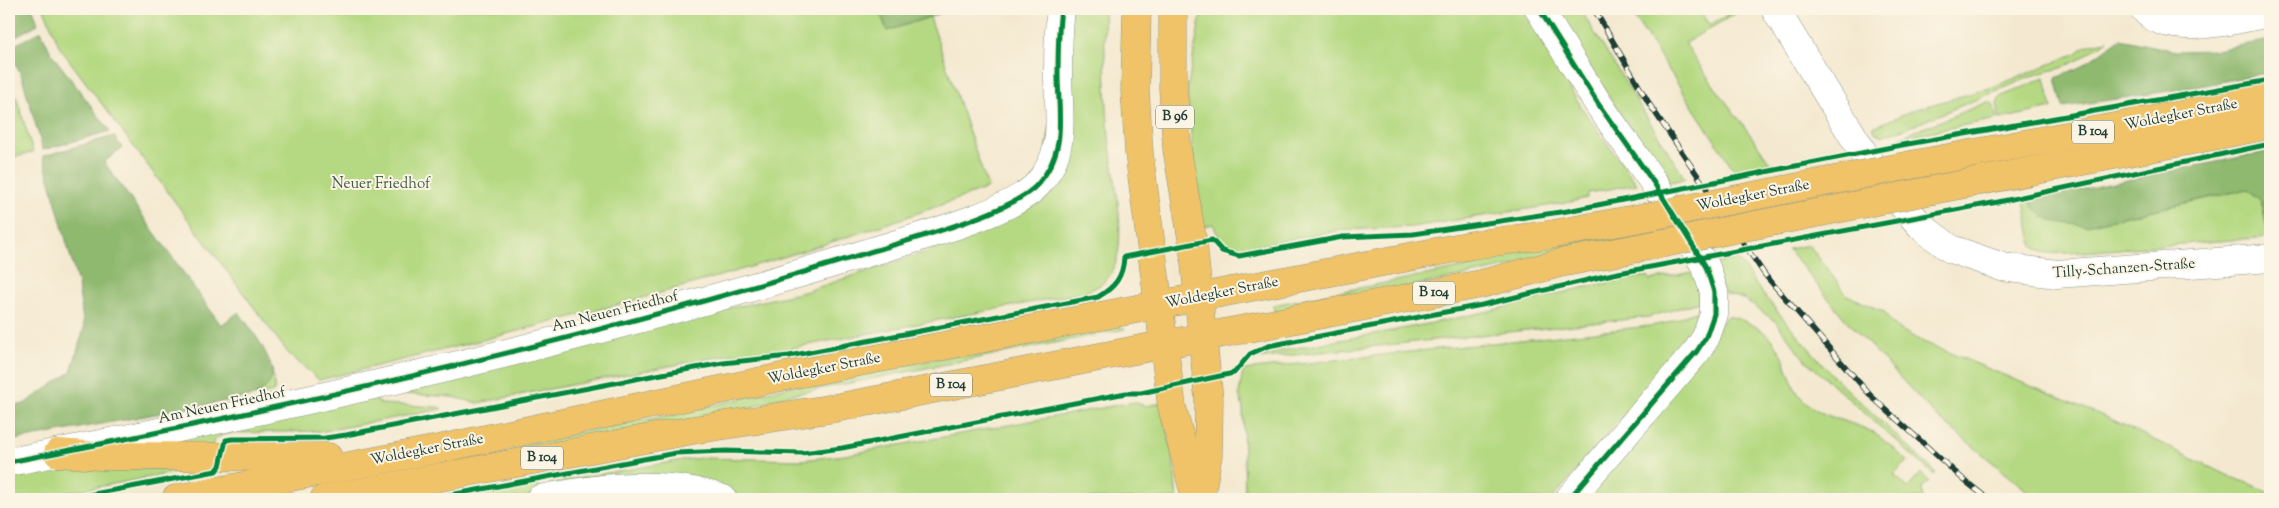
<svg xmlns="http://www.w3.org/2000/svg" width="2279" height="508" viewBox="0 0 2279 508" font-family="'Sorts Mill Goudy',serif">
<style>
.green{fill:#b5d982;stroke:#6a8b5b}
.forest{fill:#90b970;stroke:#587b52}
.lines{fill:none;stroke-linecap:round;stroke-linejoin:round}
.minor-casing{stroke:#8a9382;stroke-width:29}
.major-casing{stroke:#8a9382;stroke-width:29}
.minor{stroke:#fff;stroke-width:28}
.major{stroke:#f0c369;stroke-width:28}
.rail-casing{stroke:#1f3d34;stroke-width:5.5}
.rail{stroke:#fcf5e5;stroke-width:4;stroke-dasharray:11;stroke-linecap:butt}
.major-bridge-casing{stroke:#8a9382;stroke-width:29;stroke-linecap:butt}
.major-bridge{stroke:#f0c369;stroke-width:28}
.cycleway-casing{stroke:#fcf5e5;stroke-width:8}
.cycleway{stroke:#00873e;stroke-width:5}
.labels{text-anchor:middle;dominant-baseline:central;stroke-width:4;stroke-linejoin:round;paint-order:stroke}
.shield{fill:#fcf5e5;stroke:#617469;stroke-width:1}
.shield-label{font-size:14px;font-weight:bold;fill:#1f3d34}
.street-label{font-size:15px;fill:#1f3d34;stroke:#fcf5e5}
.park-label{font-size:15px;fill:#3d5c44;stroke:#fcf5e5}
</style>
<rect width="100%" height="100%" fill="#fcf5e5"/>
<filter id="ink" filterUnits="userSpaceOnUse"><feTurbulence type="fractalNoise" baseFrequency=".02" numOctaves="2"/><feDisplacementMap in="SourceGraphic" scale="10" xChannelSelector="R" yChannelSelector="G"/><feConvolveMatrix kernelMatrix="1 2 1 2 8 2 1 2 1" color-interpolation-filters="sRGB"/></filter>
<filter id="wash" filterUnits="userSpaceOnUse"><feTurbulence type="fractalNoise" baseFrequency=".0096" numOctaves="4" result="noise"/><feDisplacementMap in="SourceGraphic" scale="20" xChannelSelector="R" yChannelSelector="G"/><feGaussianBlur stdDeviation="1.12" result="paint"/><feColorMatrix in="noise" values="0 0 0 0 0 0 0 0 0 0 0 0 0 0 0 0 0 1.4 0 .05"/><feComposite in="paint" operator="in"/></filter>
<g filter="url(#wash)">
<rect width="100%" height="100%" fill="#f4e9d0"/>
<g class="green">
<path d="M44,9H879L887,31L930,17L988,188C770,269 544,326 319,380L288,353L60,48Z"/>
<path d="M1069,9H1104C1105,47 1105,86 1108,124C1110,166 1129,229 1114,268C1109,281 1098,287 1086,292L787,349L723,356L648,370L478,403L452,397L389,393L607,335L804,292L952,243L957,234L1039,193Z"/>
<path d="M1202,9H1295L1308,12L1325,9H1522L1585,113L1637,184L1588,193L1587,198L1566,203L1412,227L1342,230L1239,249C1223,247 1219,238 1213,224L1199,228L1187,90Z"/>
<path d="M1552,9H1580L1685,179L1665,183Z"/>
<path d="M1629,9H1699L1709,25L1727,15L1724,10L1743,9L1685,43C1711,85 1743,122 1770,163L1734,170Z"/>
<path d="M2108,40L2080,59L2064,67L2038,74L1907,128L1881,136L1875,132L1873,127L1916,109L1993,87L2077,53L2085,46Z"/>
<path d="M2045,78L2052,108L2000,119L1997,104L2000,97Z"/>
<path d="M9,82L13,86L33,152L9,159Z"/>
<path d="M1990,101L1993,104L1997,119L1898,138Z"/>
<path d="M2248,189L2261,201L2267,230H2270V237L2070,253C2058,253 2041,256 2033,246L2024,202L2030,200L2032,204L2086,225Z"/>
<path d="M1652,226L1657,234L1480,273L1274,313L1273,305L1461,268L1520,251Z"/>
<path d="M1809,245L1847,295L1884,312L1890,321L1901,330L1921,341L2113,420L2222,473L2270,492V499H2037L1935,415L1845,319L1788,249Z"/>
<path d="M1738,259L1761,292L1832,375L1936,473L1934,475L1805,360L1775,321L1744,299L1725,294L1711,264Z"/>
<path d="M1693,272L1698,282L1699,302L1649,317L1256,359L1271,353C1342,339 1414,328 1485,312C1539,299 1592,283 1648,276L1650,280Z"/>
<path d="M1697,311L1693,330L1683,347L1552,499H1245L1243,408L1239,394L1243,370L1650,326L1667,323Z"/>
<path d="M1727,316C1757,322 1778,338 1787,368C1792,380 1794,392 1805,401C1822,418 1847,420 1868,430C1882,437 1895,450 1907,461L1894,475L1908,488L1921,473L1929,481L1922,488L1923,499H1581Z"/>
<path d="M1117,325L1125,329L789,395L738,412L470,461L468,454L689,411L787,387Z"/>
<path d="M272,368L275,389L273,392L255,396C266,388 271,383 272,368Z"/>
<path d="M372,396L381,404L439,407L442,409L325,431L231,433L222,435L214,440L212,448L116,449Z"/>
<path d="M1134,402L1145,406L1161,403L1173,455L1177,499H739L719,492L552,491L550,483L677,461L701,458L802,460L845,455Z"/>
<path d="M58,467L194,469L33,499H9V475Z"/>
<path d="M539,485L541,494L511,499H462Z"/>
</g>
<g class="forest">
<path d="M9,9H33L38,24L9,40Z"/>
<path d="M879,9H954L887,31Z"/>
<path d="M41,31L51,53L110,131L43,150L22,77L9,50V48Z"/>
<path d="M2120,39L2176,51L2216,50L2270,40V72L2195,87L2063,107L2056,78L2082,66Z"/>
<path d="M114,136L122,148L104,162L221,325L239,312C249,327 277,361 271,379C269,387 261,391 254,396L9,441V407L24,404L71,372L84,328L78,284L43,156Z"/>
<path d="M2270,151V230H2268L2261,201L2248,189L2086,225C2065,224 2040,223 2030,200Z"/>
</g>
</g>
<g filter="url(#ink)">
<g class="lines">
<g class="minor-casing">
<g id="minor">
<path d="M1539,9L1599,105L1654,183L1706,267L1714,292V314L1706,337L1697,351L1569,499"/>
<path d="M1775,9L1880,180L1923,228L1951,249L2002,267L2057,274L2270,258"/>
<path d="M2144,9C2168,39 2238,19 2270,13"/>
<path d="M9,462C294,407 579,342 857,256C900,242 1009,215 1037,185C1067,152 1059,118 1058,78C1058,55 1058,32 1061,9"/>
<path d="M540,499C600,487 664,479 723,499"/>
</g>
</g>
<g class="major-casing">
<g id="major">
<path d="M1137,9L1135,90L1139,153L1172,407L1196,499"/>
<path d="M1173,9V88L1177,149L1193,244L1209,400L1208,455L1200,499"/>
<path d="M1916,164L2270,98"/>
<path d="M1933,190L2270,125"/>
<path d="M58,453L100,456L328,457"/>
<path d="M176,499L438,449L786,376L1472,245L1554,234L1646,217"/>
<path d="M324,499L693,430L835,408L1281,322L1481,284L1560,263L1664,243"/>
</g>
</g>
<use href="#minor" class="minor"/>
<use href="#major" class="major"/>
<g class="rail-casing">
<path id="rail" d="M1594,9L1650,105L1765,275L1871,396L1964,480L1988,499"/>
</g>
<use href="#rail" class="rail"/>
<g class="major-bridge-casing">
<g id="major-bridge">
<path d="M1646,217L1916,164"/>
<path d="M1664,243L1933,190"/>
</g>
</g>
<use href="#major-bridge" class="major-bridge"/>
<g class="cycleway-casing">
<g id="cycleway">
<path d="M1539,9L1599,105L1654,183L1706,267L1714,292V314L1706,337L1697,351L1569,499"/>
<path d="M9,462C294,407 579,342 857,256C900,242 1009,215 1037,185C1067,152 1059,118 1058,78C1058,55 1058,32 1061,9"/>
<path d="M67,499L216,471L220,466L226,440L232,439L325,438L346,435L651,376L723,363L789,356L1098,297C1115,287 1123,277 1124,257L1212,240L1222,251L1239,256L1343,237L1413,234L1567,211L1902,145L2270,80"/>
<path d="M428,499L676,453L726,451L802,453L842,448L1126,393H1141L1234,373L1250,354L1268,346L1482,305L1613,274L1998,202L2270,144"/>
</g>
</g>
<use href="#cycleway" class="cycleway"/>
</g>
</g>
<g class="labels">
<g class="shield">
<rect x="1156" y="105.5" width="38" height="23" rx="4"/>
<rect x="2072" y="120.5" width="42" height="23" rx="4"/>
<rect x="1413" y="281.5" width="42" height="23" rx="4"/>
<rect x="930" y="373.5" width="42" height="23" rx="4"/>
<rect x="521" y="446.5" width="42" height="23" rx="4"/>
</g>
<g class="shield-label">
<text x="1175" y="117">B 96</text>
<text x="2093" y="132">B 104</text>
<text x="1434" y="293">B 104</text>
<text x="951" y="385">B 104</text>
<text x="542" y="458">B 104</text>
</g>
<g class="street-label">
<text transform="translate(2181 115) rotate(-11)">Woldegker Straße</text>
<text transform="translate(1753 196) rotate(-11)">Woldegker Straße</text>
<text transform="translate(2124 269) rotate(-4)">Tilly-Schanzen-Straße</text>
<text transform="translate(1222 293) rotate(-11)">Woldegker Straße</text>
<text transform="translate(615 312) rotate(-14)">Am Neuen Friedhof</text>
<text transform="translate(824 369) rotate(-11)">Woldegker Straße</text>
<text transform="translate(222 406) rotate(-12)">Am Neuen Friedhof</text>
<text transform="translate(427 450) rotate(-11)">Woldegker Straße</text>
</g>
<g class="park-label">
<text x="381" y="184">Neuer Friedhof</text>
</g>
</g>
<rect width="2279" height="508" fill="none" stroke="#fcf5e5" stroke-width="30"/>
</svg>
